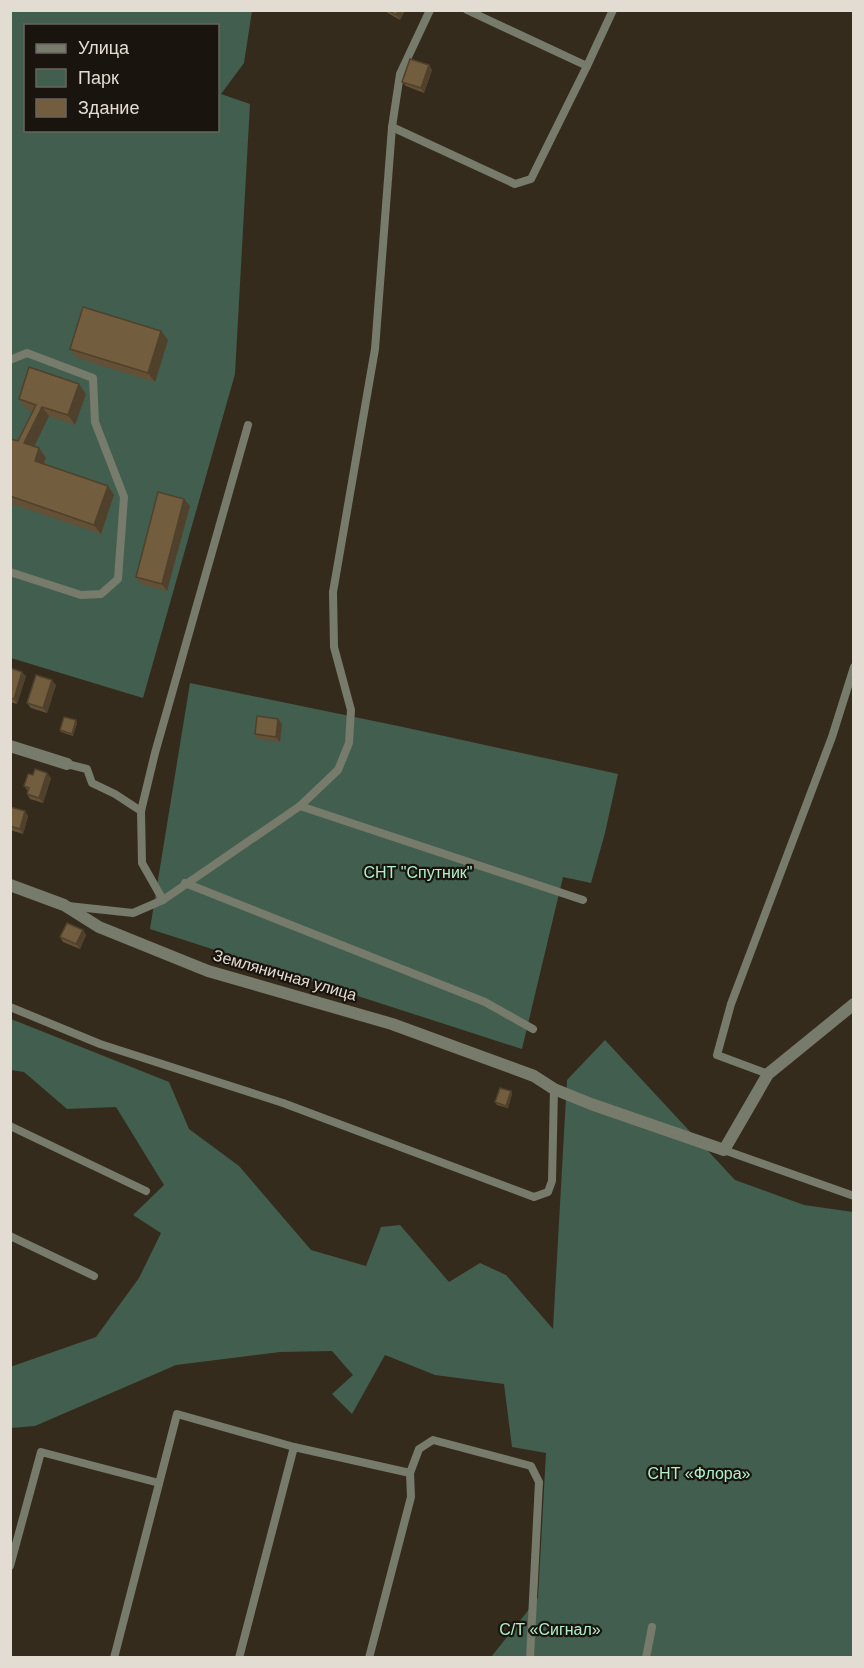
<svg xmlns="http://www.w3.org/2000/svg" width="864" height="1668" viewBox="0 0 864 1668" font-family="Arial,sans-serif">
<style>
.green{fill:#425e4e;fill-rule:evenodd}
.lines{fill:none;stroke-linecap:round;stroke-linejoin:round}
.lane{stroke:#767b6c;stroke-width:8}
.street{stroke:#767b6c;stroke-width:12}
.wall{fill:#635036}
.shaded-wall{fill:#50412c}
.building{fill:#735d3f;stroke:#50412c;stroke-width:1.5}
.labels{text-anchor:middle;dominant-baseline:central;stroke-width:4.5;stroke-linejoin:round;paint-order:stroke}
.park-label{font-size:16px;fill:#b0f1cc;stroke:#19140e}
.street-label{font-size:16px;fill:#e3dcd3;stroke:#19140e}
</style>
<rect width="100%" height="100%" fill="#352b1c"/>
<g class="green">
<path d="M10,11H252L244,63L221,94L250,104L235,374L143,698L11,658ZM26,26H218V130H26Z"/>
<path d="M190,683L403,727L618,774L605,833L591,883L563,877L522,1049L150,929Z"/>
<path d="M11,1019L169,1082L189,1129L239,1166L311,1250L366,1266L381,1227L400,1225L449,1282L480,1263L506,1275L553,1329L567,1080L605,1040L735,1180L804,1205L853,1212V1657H491L538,1598L546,1453L512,1447L504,1384L435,1375L385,1355L352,1414L332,1394L353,1375L332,1351L280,1352L176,1365L35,1426L11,1428L10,1367L96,1337L139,1278L161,1233L133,1215L164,1185L116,1107L67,1109L24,1072L11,1070Z"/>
</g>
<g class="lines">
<g class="lane">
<path d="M467,10L587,66L613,10"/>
<path d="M392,127L515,184L531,179L587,66"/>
<path d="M10,360L27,353L93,378L95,422L124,497L118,579L101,594L81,595L10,572"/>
<path d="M67,764L87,769L92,783L115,794L141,811"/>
<path d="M300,806L583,900"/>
<path d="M185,883L485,1002L533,1029"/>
<path d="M163,900L142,863L141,811L155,753L248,425"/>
<path d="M68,906L133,913L163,900L300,806L338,770L349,743L351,710L334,647L333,592L375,349L392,127L400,74L430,10"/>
<path d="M10,1007L100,1044L283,1103L534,1197L548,1192L552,1181L554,1089"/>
<path d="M768,1074L717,1055L731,1004L832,737L854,667"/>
<path d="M10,1126L146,1191"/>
<path d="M724,1150L854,1196"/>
<path d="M10,1236L94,1276"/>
<path d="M10,1566L41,1452L159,1483"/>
<path d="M114,1658L177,1414L294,1447L410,1473"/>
<path d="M239,1658L294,1447"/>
<path d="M369,1658L411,1497L410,1473L419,1449L433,1440L531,1466L539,1482L530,1658"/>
<path d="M646,1658L652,1627"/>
</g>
<g class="street">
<path d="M10,746L67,764"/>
<path d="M10,885L64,905L99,927L208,971L392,1024L534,1076L554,1089L591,1104L724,1150L768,1074L854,1004"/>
</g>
</g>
<g class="wall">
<path d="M383,10H405L400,20Z"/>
<path d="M429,65L432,70L424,93L406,86L402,82Z"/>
<path d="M168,340L155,382L77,358L70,349Z"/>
<path d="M86,394L75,425L49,416L34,447L39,448L46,458L44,464L108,486L114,495L101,534L12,504L10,507V439L18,441L33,411L25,408L19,399Z"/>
<path d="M184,499L190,506L167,591L141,584L136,577Z"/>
<path d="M10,668L26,676L17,704L10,702Z"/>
<path d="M56,685L47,713L31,708L27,703Z"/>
<path d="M77,723L73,736L61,732L60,730Z"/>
<path d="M282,724L280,742L258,739L255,734Z"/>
<path d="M51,778L43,803L30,799L27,794L28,791L24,786Z"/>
<path d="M10,807L25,811L28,816L23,834L10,830Z"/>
<path d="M86,935L80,949L63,942L60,937Z"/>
<path d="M511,1091L512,1094L508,1108L497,1105L495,1102Z"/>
</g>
<g class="shaded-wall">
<path d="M399,10H405L400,20L396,15Z"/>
<path d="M429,65L432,70L424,93L421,88Z"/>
<path d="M161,331L168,340L155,382L148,373Z"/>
<path d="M79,384L86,394L75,425L68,415Z"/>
<path d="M42,407L49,416L31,453L24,443Z"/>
<path d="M39,448L46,458L41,470L35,461Z"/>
<path d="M108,486L114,495L101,534L94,525Z"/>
<path d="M184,499L190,506L167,591L162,584Z"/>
<path d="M22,672L26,676L17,704L14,699Z"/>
<path d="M52,680L56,685L47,713L43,708Z"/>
<path d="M278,719L282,724L280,742L276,737Z"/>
<path d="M76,720L77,723L73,736L72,734Z"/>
<path d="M47,773L51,778L43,803L39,798Z"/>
<path d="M25,811L28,816L23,834L20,829Z"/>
<path d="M83,930L86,935L80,949L76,944Z"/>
<path d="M511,1091L512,1094L508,1108L506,1106Z"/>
</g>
<g class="building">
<path d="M388,10H399L396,15Z"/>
<path d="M410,59L429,65L421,88L402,82Z"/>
<path d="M83,307L161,331L148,373L70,349Z"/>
<path d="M29,367L79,384L68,415L42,407L24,443L39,448L35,461L108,486L94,525L10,496V439L18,441L36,405L19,399Z"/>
<path d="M158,492L184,499L162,584L136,577Z"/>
<path d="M10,668L22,672L14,699L10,698Z"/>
<path d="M36,675L52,680L43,708L27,703Z"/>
<path d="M257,716L278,719L276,737L255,734Z"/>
<path d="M64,717L76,720L72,734L60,730Z"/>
<path d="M35,769L47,773L39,798L27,794L29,788L24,786L28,774L33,775Z"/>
<path d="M10,807L25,811L20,829L10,826Z"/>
<path d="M67,923L83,930L76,944L60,937Z"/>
<path d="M500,1088L511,1091L506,1106L495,1102Z"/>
</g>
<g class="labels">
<g class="park-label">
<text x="418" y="872">СНТ "Спутник"</text>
<text x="699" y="1473">СНТ «Флора»</text>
<text x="550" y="1629">С/Т «Сигнал»</text>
</g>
<g class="street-label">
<text transform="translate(285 975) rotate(16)">Земляничная улица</text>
</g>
</g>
<rect width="864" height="1668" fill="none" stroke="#e3dcd3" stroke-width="24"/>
<rect x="24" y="24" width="195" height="108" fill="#19140e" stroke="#6a645d" stroke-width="1.5"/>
<rect x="36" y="44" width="30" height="9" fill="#767b6c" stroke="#6a645d" stroke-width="1.5"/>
<text x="78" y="54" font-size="18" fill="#e3dcd3">Улица</text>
<rect x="36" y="69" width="30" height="18" fill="#425e4e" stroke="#6a645d" stroke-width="1.5"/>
<text x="78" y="84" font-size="18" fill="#e3dcd3">Парк</text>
<rect x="36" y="99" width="30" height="18" fill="#735d3f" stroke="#6a645d" stroke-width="1.5"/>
<text x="78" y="114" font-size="18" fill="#e3dcd3">Здание</text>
</svg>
